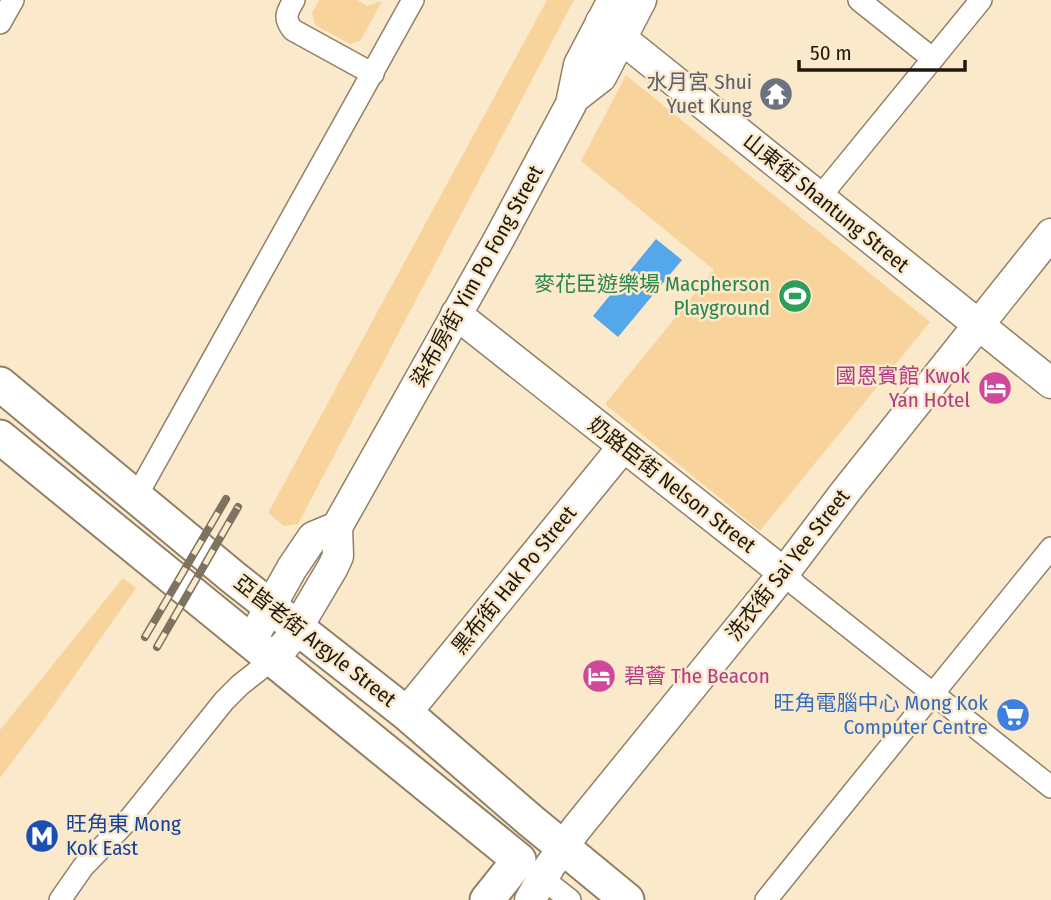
<svg xmlns="http://www.w3.org/2000/svg" width="1051" height="900" viewBox="0 0 1051 900" font-family="'Fira Sans Condensed','Noto Sans TC',sans-serif">
<style>
.green{fill:#f8d49c}
.water{fill:#54a7e9}
.lines{fill:none;stroke-linecap:round;stroke-linejoin:round}
.street-casing{stroke:#918066;stroke-width:24}
.secondary-casing{stroke:#918066;stroke-width:33}
.primary-casing{stroke:#918066;stroke-width:37}
.street{stroke:#fff;stroke-width:21}
.secondary{stroke:#fff;stroke-width:30}
.primary{stroke:#fff;stroke-width:33}
.rail-casing{stroke:#7e7260;stroke-width:8}
.rail{stroke:#fbe9cc;stroke-width:5;stroke-dasharray:16;stroke-linecap:butt}
.labels{text-anchor:middle;dominant-baseline:central;stroke-width:5;stroke-linejoin:round;paint-order:stroke}
.worship-label{font-size:21px;fill:#5b616d;stroke:#fbe9cc;text-anchor:end}
.street-label{font-size:21px;fill:#1f180e;stroke:#fbe9cc}
.leisure-label{font-size:21px;fill:#27864d;stroke:#fbe9cc;text-anchor:end}
.hotel-label{font-size:21px;fill:#b23c85;stroke:#fbe9cc;text-anchor:end}
.shop-label{font-size:21px;fill:#366cbe;stroke:#fbe9cc;text-anchor:end}
.transit-label{font-size:21px;fill:#164399;stroke:#fbe9cc;text-anchor:start}
</style>
<rect width="100%" height="100%" fill="#fbe9cc"/>
<g class="green">
<path d="M319,0H357L367,6L382,1L361,40L350,44L315,25L312,13Z"/>
<path d="M547,0H574L298,524L284,526L268,513Z"/>
<path d="M626,75L930,322L760,531L605,404L714,270L581,161Z"/>
<path d="M123,578L136,588L42,722L0,778V730Z"/>
</g>
<path class="water" d="M656,239L682,260L618,337L593,316Z"/>
<g class="lines">
<g class="street-casing">
<g id="street">
<path d="M294,0C287,12 283,18 293,30L373,74"/>
<path d="M859,0L933,59"/>
<path d="M0,23L13,0"/>
<path d="M819,198L981,0"/>
<path d="M136,497L413,0"/>
<path d="M784,573L797,586L1051,787"/>
<path d="M533,871L570,900"/>
<path d="M60,900L83,867L131,817L224,701L240,685L273,659"/>
<path d="M766,900L1051,548"/>
</g>
</g>
<g class="secondary-casing">
<g id="secondary">
<path d="M601,22L1051,383"/>
<path d="M574,98L601,77L641,0"/>
<path d="M456,314L784,573"/>
<path d="M251,641L292,568L313,537L337,527"/>
<path d="M273,659L291,638L333,567L338,556L337,527L499,239L571,104L579,65L613,0"/>
<path d="M406,713L623,447"/>
<path d="M530,900L550,866L576,829L784,573L846,491L1051,234"/>
</g>
</g>
<g class="primary-casing">
<g id="primary">
<path d="M0,384L234,578L406,713L531,821L627,900"/>
<path d="M0,437L519,860L487,900"/>
</g>
</g>
<use href="#street" class="street"/>
<use href="#secondary" class="secondary"/>
<use href="#primary" class="primary"/>
<g class="rail-casing">
<g id="rail">
<path d="M145,637L226,499"/>
<path d="M157,647L238,507"/>
</g>
</g>
<use href="#rail" class="rail"/>
</g>
<defs>
<g id="temple-disc" transform="scale(1.75)"><circle r="9.5" fill="#6b7280" stroke="#fbe9cc"/><path d="M0-6L5-2H3V0L6.5 2.5H4V6H1.5V3h-3V6H-4V2.5H-6.5L-3 0V-2H-5Z" fill="#fff"/></g>
<g id="stadium-disc" transform="scale(1.75)"><circle r="9.5" fill="#2e9e5b" stroke="#fbe9cc"/><path d="M0-5a6.5 5 0 1 0 0 10a6.5 5 0 1 0 0-10ZM-3.5-1.8h7v3.6h-7Z" fill="#fff"/></g>
<g id="hotel-disc" transform="scale(1.75)"><circle r="9.5" fill="#d1479c" stroke="#fbe9cc"/><path d="M-6-4.5h1.5V1H6V5H4.5V3h-9V5H-6ZM-4 0a1.8 1.8 0 1 1 3.6 0ZM.5 0V-2.5h3Q6-2.5 6 0Z" fill="#fff"/></g>
<g id="supermarket-disc" transform="scale(1.75)"><circle r="9.5" fill="#3f7fe0" stroke="#fbe9cc"/><path d="M-6-5.5h2.5l.6 2H6L4.5 2H-2.5L-4.4-4H-6ZM-1.5 3.2a1.3 1.3 0 1 0 .1 0ZM3 3.2a1.3 1.3 0 1 0 .1 0Z" fill="#fff"/></g>
<g id="metro-disc" transform="scale(1.75)"><circle r="9.5" fill="#1a4fb4" stroke="#fbe9cc"/><path d="M-5.5 5V-5H-3L0 0L3-5H5.5V5H3V-.5L0 4L-3-.5V5Z" fill="#fff"/></g>
</defs>
<g fill-rule="evenodd">
<use href="#temple-disc" x="776" y="94"/>
<use href="#stadium-disc" x="795" y="296"/>
<use href="#hotel-disc" x="995" y="388"/>
<use href="#hotel-disc" x="599" y="676"/>
<use href="#supermarket-disc" x="1013" y="715"/>
<use href="#metro-disc" x="42" y="836"/>
</g>
<g class="labels">
<g class="worship-label">
<text x="752" y="82">水月宮 Shui<tspan x="752" dy="24">Yuet Kung</tspan></text>
</g>
<g class="street-label">
<text transform="translate(826 203) rotate(39)">山東街 Shantung Street</text>
<text transform="translate(477 276) rotate(-61)">染布房街 Yim Po Fong Street</text>
<text transform="translate(672 485) rotate(38)">奶路臣街 Nelson Street</text>
<text transform="translate(788 565) rotate(-52)">洗衣街 Sai Yee Street</text>
<text transform="translate(514 580) rotate(-51)">黑布街 Hak Po Street</text>
<text transform="translate(315 641) rotate(38)">亞皆老街 Argyle Street</text>
</g>
<g class="leisure-label">
<text x="770" y="284">麥花臣遊樂場 Macpherson<tspan x="770" dy="24">Playground</tspan></text>
</g>
<g class="hotel-label">
<text x="970" y="376">國恩賓館 Kwok<tspan x="970" dy="24">Yan Hotel</tspan></text>
<text x="624" y="676" text-anchor="start">碧薈 The Beacon</text>
</g>
<g class="shop-label">
<text x="988" y="703">旺角電腦中心 Mong Kok<tspan x="988" dy="24">Computer Centre</tspan></text>
</g>
<g class="transit-label">
<text x="66" y="824">旺角東 Mong<tspan x="66" dy="24">Kok East</tspan></text>
</g>
</g>
<path d="M799 60v10h166v-10" fill="none" stroke="#1f180e" stroke-width="3.5"/>
<text x="810" y="60" font-size="21" fill="#1f180e" stroke="#fbe9cc" stroke-width="5" paint-order="stroke">50 m</text>
</svg>
